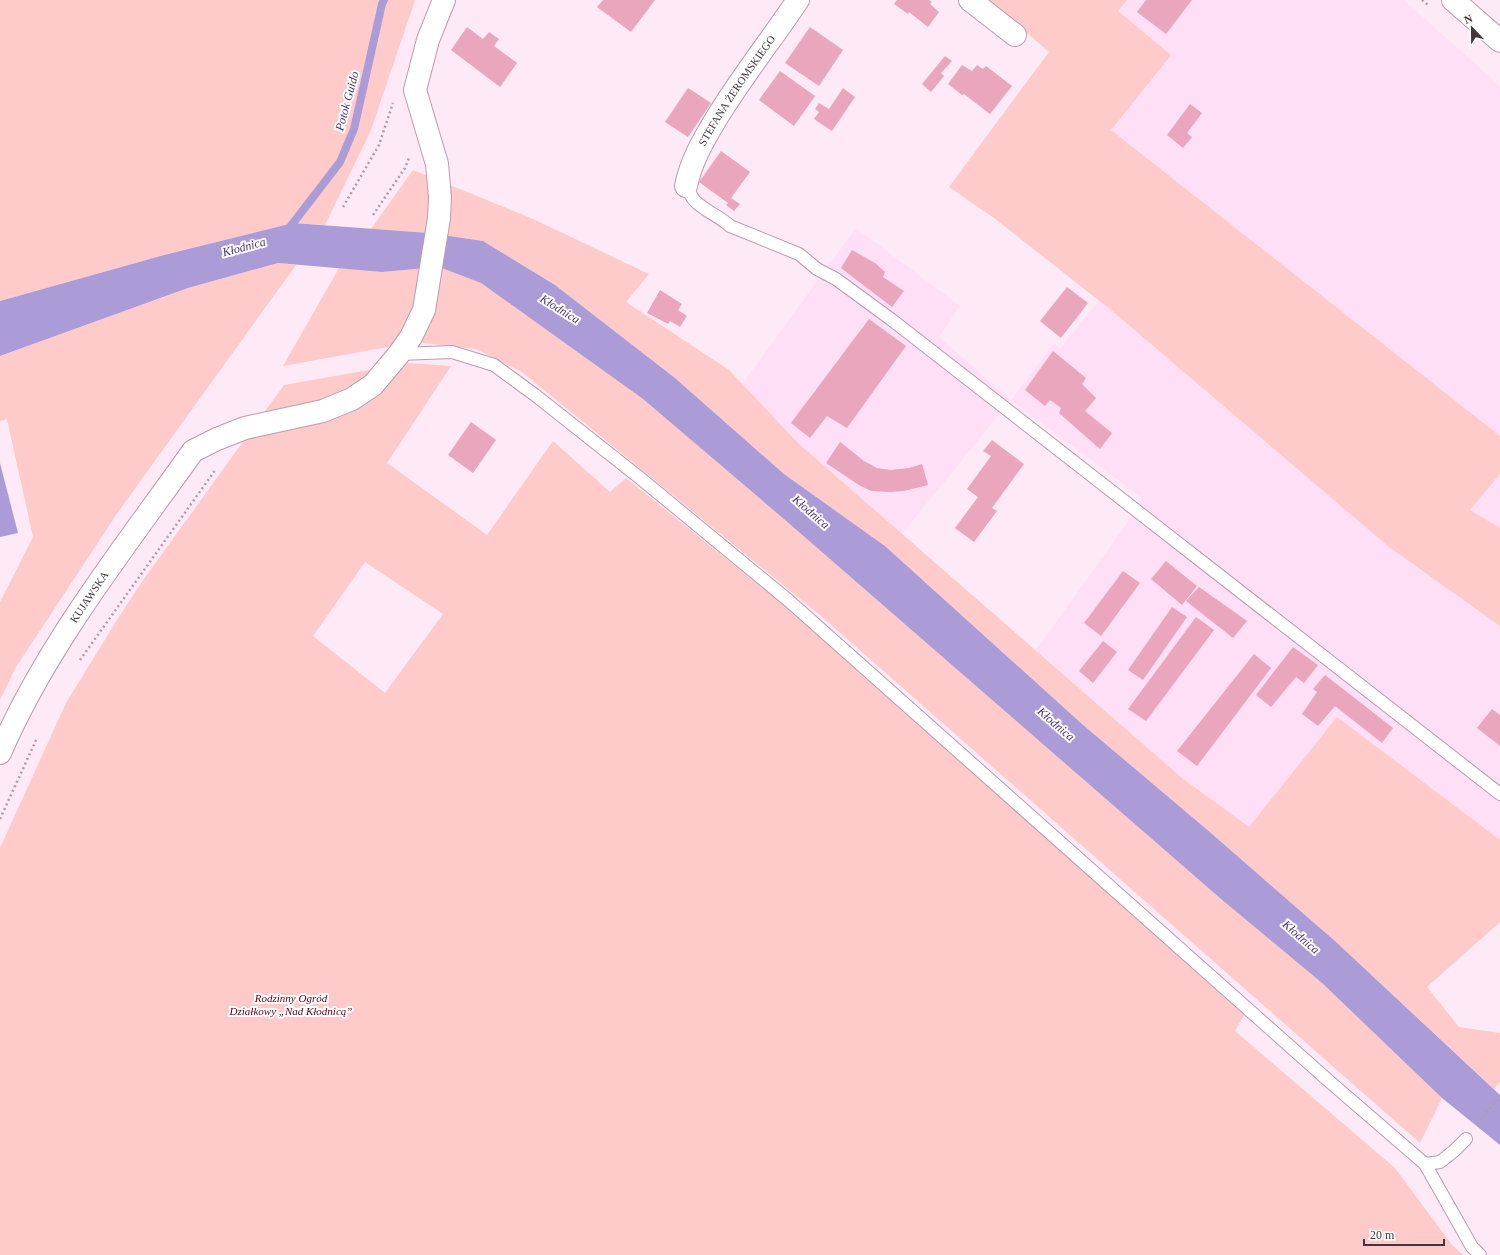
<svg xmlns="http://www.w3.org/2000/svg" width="1500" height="1255" viewBox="0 0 1500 1255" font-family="Georgia,serif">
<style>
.built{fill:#ffdff5}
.green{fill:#fecaca;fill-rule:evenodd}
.water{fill:#ab9cd7}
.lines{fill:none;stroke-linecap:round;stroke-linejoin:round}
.stream{stroke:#ab9cd7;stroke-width:8}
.building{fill:#eaa6bc}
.lane-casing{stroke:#ba9bb0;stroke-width:14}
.street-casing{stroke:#ba9bb0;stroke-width:24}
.secondary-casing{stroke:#ba9bb0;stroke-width:24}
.path{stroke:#ae9da9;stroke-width:2.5;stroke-dasharray:2 3;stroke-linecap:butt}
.lane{stroke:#fff;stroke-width:12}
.street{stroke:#fff;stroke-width:22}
.secondary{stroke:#fff;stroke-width:22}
.labels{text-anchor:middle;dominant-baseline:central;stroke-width:4;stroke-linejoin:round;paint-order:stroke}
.street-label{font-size:11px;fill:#42353e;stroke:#fff}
.park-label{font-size:11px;font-style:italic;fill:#570114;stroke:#fff}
.water-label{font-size:12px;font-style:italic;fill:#473076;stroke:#fff}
</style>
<rect width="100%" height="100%" fill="#feeaf7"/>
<g class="built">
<path d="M1127,0H1404L1500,86V436L1111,130L1170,55L1118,11Z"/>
<path d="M856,228L960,306L939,337L1011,400L1054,343L1060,349L1099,300L1389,547L1500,626V840L1337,717L1249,828L1182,778L1036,650L1130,519L1142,498L1011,400L902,534L799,444L742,384Z"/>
<path d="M1500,474V528L1470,510Z"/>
</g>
<g class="green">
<path d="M0,0H415L371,130L325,225L293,223L164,255L0,301Z"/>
<path d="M989,0H1127L1118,11L1171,55L1111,130L1500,436V474L1470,510L1500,528V626L1389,547L1111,310L994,218L949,187L1049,52Z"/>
<path d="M413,170L533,219L649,274L626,302L729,370L799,444L1182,778L1249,827L1337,717L1500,840V922L1427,987L1459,1027L1500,1033V1082L1494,1089L1335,941L1211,833L1082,724L885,546L784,474L675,378L555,285L483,241L429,233L371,229Z"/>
<path d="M278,263L296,265L118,512L16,667L0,700V602L33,537L7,419L0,421V356L188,288Z"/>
<path d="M439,267L481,283L643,399L785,520L1221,899L1322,983L1442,1098L1420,1143L821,616L522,372L476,349L415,342L283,366L339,268L382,272Z"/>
<path d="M408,363L451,366L387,463L487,535L553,441L610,492L626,478L785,606L1244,1015L1235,1031L1395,1168L1452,1245L1463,1255H0V848L66,703L117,620L141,583L284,385ZM365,562L443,614L385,693L313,636Z"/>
</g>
<g class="water">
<path d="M293,223L429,233L483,241L555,285L675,378L784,474L885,546L1082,724L1211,833L1335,941L1500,1095V1145L1442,1098L1322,983L1221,899L785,520L643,399L481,283L439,267L382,272L278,263L188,288L0,356V301L164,255Z"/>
<path d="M0,463L18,533L0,537Z"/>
</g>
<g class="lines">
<path class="stream" d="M287,231L340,162L354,129L382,4L384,0"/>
</g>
<g class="building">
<path d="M603,0H655L631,32L597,7Z"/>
<path d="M897,0H929L932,2L930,4L939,12L928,27L909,12L908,14L894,4Z"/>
<path d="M1146,0H1192L1166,34L1137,12Z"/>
<path d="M467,27L483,39L489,32L499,39L494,46L517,63L500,87L451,50Z"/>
<path d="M810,27L843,50L819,86L785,63Z"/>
<path d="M945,56L952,61L941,73L944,76L931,92L922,84Z"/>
<path d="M962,65L972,71L977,65L983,69L986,66L1012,86L990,114L964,94L962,95L948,84Z"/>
<path d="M780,71L815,96L794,126L759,100Z"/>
<path d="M688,88L711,103L688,137L665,122Z"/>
<path d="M843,88L855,97L832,131L814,119L819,112L815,109L819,103L829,109Z"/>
<path d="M1190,104L1202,113L1187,133L1192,137L1183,148L1167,135Z"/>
<path d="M721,151L750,172L731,198L740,204L734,211L726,205L728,203L699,182Z"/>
<path d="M852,250L875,263L885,272L883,277L904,291L892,307L841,268Z"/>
<path d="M1067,287L1088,303L1061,338L1040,321Z"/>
<path d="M660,290L682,304L678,310L687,316L680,327L670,321L668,324L647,313Z"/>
<path d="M869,319L906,346L847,428L827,416L810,438L791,423Z"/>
<path d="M1053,351L1086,378L1082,384L1096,398L1085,411L1112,433L1100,449L1059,413L1061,408L1050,400L1045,406L1025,390Z"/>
<path d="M471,422L496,440L473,473L448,455Z"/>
<path d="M992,440L1024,464L992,508L997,511L974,542L955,528L978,497L967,489L991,456L983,451Z"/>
<path d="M840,442L864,461L877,468L891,470L909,468L922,464L928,485L904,491L891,492L871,491L859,485L826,463Z"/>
<path d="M1166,561L1197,586L1182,605L1151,579Z"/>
<path d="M1123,571L1140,583L1101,636L1084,623Z"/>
<path d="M1199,587L1247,621L1233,638L1186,601Z"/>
<path d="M1172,607L1187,617L1143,680L1128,670Z"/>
<path d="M1196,617L1214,630L1146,721L1128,709Z"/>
<path d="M1103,641L1117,652L1093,683L1079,671Z"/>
<path d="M1293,647L1318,665L1304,683L1296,677L1271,707L1256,695Z"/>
<path d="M1254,654L1271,668L1197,766L1177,751Z"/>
<path d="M1325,675L1393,728L1382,743L1335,706L1318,726L1302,714L1317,692L1313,689Z"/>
<path d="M1492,709L1500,715V746L1477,728Z"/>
</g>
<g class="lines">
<g class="lane-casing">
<g id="lane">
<path d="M686,186C689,191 691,197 695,201C705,211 719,216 730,226L799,254L817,269L836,279L892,320L1500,794"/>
<path d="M399,354L452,352L494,365L535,395L640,478L788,600L1330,1082L1425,1164L1472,1247L1480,1255"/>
<path d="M1425,1164L1440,1162L1454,1151L1466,1139"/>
</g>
</g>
<g class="street-casing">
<g id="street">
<path d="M970,0L1015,35"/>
<path d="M1453,0L1500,41"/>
<path id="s1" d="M686,186C691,161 703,141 716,119C741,78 771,40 798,0"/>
</g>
</g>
<g class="secondary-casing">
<g id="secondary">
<path id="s2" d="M0,753C47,644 125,547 193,451L217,439L245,428L323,411L352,399L373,385L399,354L411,337L424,310L439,218L440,197L437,164L415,90L428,40L444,0"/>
</g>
</g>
<g class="path">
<path d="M1422,0L1429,6"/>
<path d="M343,207L379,145L393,103"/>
<path d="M373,215L405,168L409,158"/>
<path d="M80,660L216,469"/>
<path d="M0,819L37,738"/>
<path d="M1477,1124L1500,1096"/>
</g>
<use href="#lane" class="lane"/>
<use href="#street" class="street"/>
<use href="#secondary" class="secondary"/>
</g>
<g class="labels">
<g class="street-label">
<text stroke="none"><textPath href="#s1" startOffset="109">STEFANA ŻEROMSKIEGO</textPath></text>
<text stroke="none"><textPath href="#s2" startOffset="180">KUJAWSKA</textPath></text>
</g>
<g class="park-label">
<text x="291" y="998">Rodzinny Ogród<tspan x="291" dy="13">Działkowy „Nad Kłodnicą”</tspan></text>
</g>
<g class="water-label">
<text transform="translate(347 101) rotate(-75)">Potok Guido</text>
<text transform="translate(244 247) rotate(-15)">Kłodnica</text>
<text transform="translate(560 309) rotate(32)">Kłodnica</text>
<text transform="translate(811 512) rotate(41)">Kłodnica</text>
<text transform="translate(1056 724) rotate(41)">Kłodnica</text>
<text transform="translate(1301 937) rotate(41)">Kłodnica</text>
</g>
</g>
<g transform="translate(1472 28) rotate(338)" stroke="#ffffff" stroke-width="3" paint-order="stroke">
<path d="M0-3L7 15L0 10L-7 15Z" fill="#42353e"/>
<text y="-6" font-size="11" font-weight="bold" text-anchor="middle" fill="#42353e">N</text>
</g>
<path d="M1364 1239v6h80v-6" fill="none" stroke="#42353e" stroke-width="2"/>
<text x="1370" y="1239" font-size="12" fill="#42353e" stroke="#ffffff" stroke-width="3" paint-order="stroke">20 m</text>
</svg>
